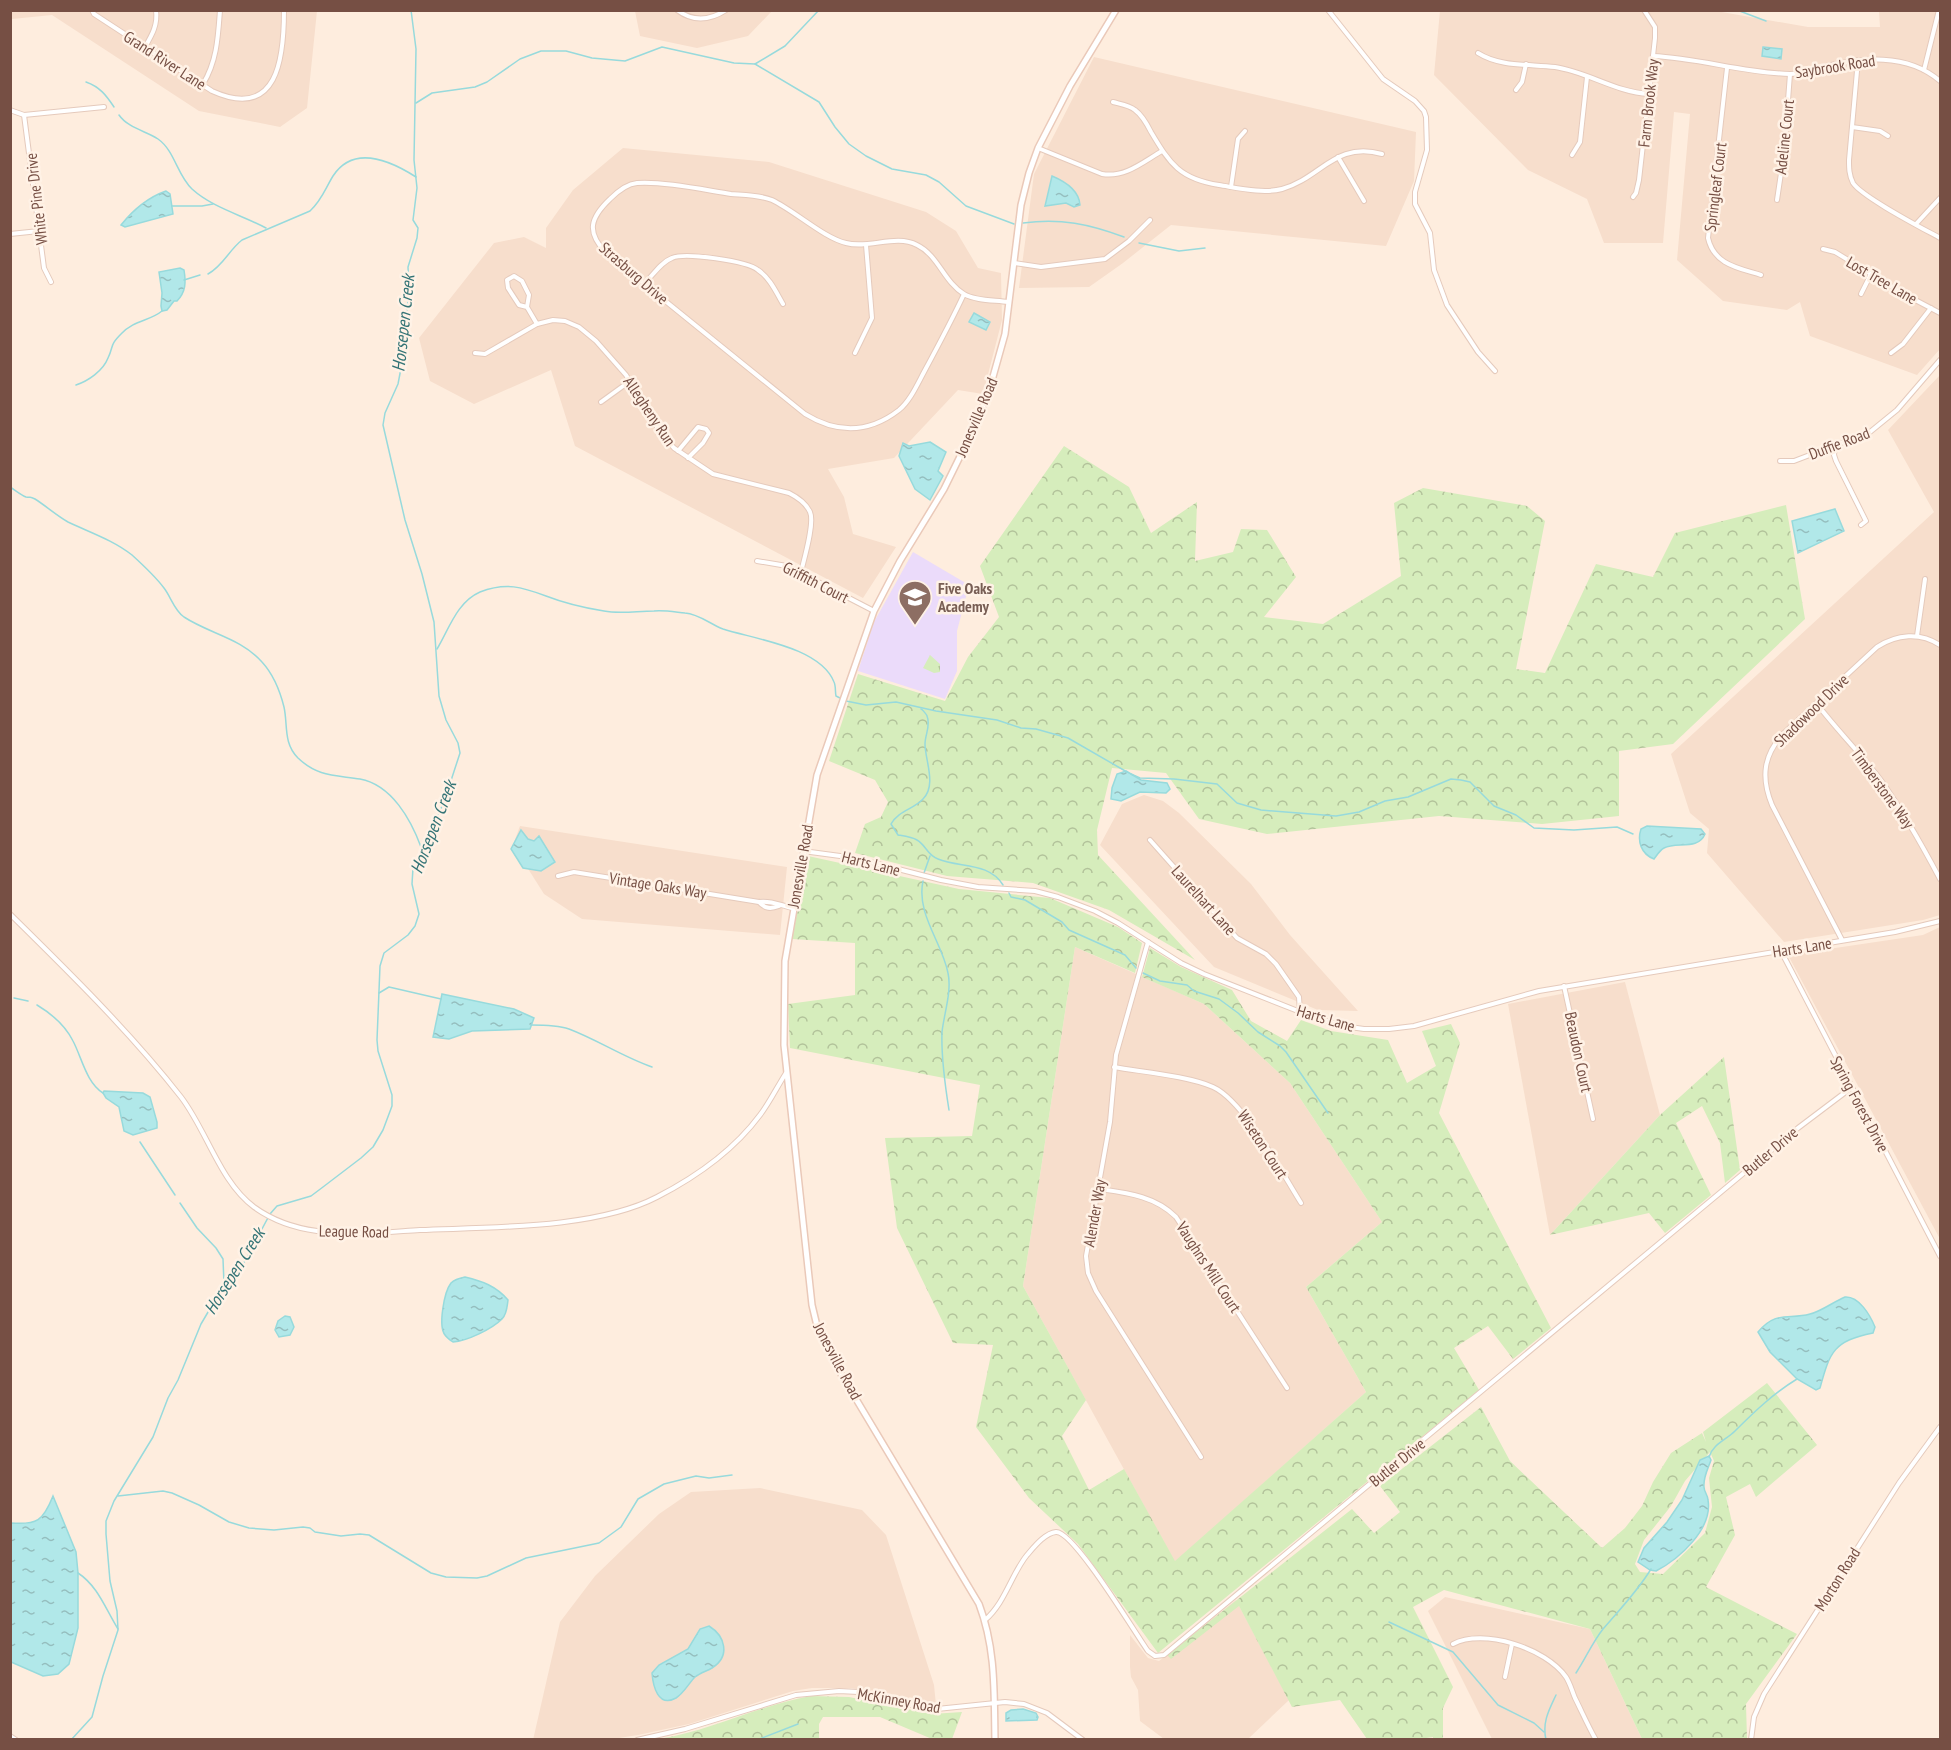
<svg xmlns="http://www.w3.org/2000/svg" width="1951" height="1750" viewBox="0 0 1951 1750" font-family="'PT Sans Narrow',sans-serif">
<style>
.residential{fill:#f7decc}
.education{fill:#ebdbfa}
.grass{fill:url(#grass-tufts)}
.forest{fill:url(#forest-crowns);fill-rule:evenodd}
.water{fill:url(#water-ripples);stroke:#97dadc;stroke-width:1.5}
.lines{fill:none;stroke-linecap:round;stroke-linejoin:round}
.stream{stroke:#97dadc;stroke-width:1.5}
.street-casing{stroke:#e5cabc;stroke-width:6}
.secondary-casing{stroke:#eac9b9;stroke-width:8}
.street{stroke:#fff;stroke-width:4}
.secondary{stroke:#fff;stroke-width:5}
.labels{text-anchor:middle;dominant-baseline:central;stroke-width:5;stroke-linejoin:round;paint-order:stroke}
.street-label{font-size:16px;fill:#764f44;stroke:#fff2e6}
.education-label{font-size:16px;font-weight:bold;fill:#785e54;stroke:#fff2e6;text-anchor:start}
.water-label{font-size:18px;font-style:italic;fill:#347476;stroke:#fff2e6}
</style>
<defs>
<pattern id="grass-tufts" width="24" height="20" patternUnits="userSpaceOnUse" patternTransform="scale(1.5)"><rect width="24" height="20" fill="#d6edbc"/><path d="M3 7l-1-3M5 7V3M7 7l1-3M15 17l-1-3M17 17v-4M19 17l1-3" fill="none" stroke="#b2c29a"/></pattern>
<pattern id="forest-crowns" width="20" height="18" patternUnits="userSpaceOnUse" patternTransform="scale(1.5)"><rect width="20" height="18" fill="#d6edbc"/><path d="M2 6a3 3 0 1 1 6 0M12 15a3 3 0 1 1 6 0" fill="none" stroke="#b2c29a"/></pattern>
<pattern id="water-ripples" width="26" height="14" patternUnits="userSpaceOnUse" patternTransform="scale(1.5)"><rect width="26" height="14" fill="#b1e8e9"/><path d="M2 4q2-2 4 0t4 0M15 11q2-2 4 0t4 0" fill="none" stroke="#95bebe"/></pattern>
</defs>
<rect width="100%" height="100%" fill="#feedde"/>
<g class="residential">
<path d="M11,10L317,11L307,108L280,127L199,111L52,15L12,19Z"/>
<path d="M635,11H772L748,36L697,48L640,36Z"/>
<path d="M1440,11H1716L1808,27H1880L1879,11H1940V349L1917,375L1810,336L1800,302L1787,310L1723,301L1677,260L1690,114L1674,112L1663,243H1604L1587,199L1528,170L1434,75Z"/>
<path d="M1094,57L1416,132L1414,181L1386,246L1171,225L1123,263L1089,287L1019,288L1034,174Z"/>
<path d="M623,148L769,162L926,212L956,231L978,268L1001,273L1002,320L983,394L958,390L894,458L828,469L844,497L853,534L896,547L863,598L575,446L551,370L474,404L430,381L419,338L494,243L524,237L546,248V228L573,190Z"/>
<path d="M1940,375V915L1923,920L1784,942L1707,853L1709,829L1690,813L1671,754L1934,512L1888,430Z"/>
<path d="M1144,795L1163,801L1179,813L1251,884L1290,935L1358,1011L1318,1010L1214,967L1100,845L1122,804Z"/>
<path d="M520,826L787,867L780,935L582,919L544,894L513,845Z"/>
<path d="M1940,927V1239L1788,955L1923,935Z"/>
<path d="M1075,947L1204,1004L1290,1083L1382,1222L1306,1287L1366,1392L1175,1562L1023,1286Z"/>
<path d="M1625,982L1660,1115L1550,1235L1508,1004Z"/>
<path d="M760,1488L862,1510L886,1535L934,1685L936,1705L852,1688H812L793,1691L689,1724L638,1735L606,1740H533L560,1622L595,1576L659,1514L691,1492Z"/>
<path d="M1445,1597L1590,1629L1642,1739H1492L1428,1611Z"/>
<path d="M1236,1600L1289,1700L1248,1739H1164L1140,1721L1138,1690L1131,1677L1130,1667V1635L1148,1658L1159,1661Z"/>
</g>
<path class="education" d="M913,552L969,585L957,631V671L945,699L858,671L874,622Z"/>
<path class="grass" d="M930,655L940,664V672L934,673L923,668Z"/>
<g class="forest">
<path d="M1064,446L1129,487L1151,533L1197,502L1195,561L1233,552L1241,529L1267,530L1296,577L1264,617L1323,624L1401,576L1394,503L1423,488L1527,506L1545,521L1516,669L1545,673L1596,564L1653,577L1675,533L1786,505L1805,619L1673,744L1619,751V816L1542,824L1439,816L1267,834L1199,819L1166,773L1112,768L1097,830L1098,855L1195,960L1109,910L1033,883L947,876L855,853L865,824L881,817L888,802L875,780L829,761L858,674L945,701L968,657L999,617L980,566Z"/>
<path d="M808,856L959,889L1050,898L1118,927L1142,943L1135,973L1075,947L1023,1286L1086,1400L1062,1436L1089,1490L1124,1469L1175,1561L1366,1392L1306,1287L1382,1222L1290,1083L1204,1004L1142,977L1150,948L1181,967L1232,990L1251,1021L1287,1041L1301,1020L1331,1031L1388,1040L1407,1083L1436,1066L1422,1031L1451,1024L1460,1043L1439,1113L1551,1328L1513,1359L1488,1326L1454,1348L1479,1390L1158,1653L1078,1544L1029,1498L976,1427L993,1345L953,1343L897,1228L885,1138L972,1136L980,1085L790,1048L788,1004L855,995V943L792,939Z"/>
<path d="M1724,1057L1740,1170L1725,1183L1720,1143L1702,1106L1676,1123L1711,1195L1665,1233L1649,1213L1550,1235L1660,1115Z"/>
<path d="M1767,1383L1817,1445L1756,1497L1750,1484L1726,1497L1735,1535L1706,1587L1797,1634L1746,1704L1747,1739H1642L1590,1629L1444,1590L1413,1607L1453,1687L1443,1708V1739H1433V1737L1413,1740L1367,1739L1340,1700L1292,1707L1239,1606L1171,1659L1167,1655L1352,1509L1374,1533L1400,1512L1380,1486L1481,1407L1510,1461L1602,1548L1625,1528L1642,1506L1653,1482L1671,1453L1702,1433L1706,1442L1703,1432ZM1710,1452L1714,1461L1709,1478L1712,1507L1705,1533L1663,1574L1640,1572L1635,1564L1644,1540L1671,1506L1685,1481Z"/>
<path d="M811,1696L849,1697L932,1714L962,1712L952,1739H932L880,1717H823L819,1724V1739H659C711,1731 759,1705 811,1696Z"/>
</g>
<g class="water">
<path d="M1763,47L1782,49L1781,59L1762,56Z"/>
<path d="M1052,176C1064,181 1079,190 1080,205L1074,207L1066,203L1045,206Z"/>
<path d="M166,191L170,194L173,214L125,227L121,225C133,210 149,197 166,191Z"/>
<path d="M180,268L184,270C186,282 186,292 177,301H174L167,310L162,311L161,306L162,293L159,272Z"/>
<path d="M974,313L990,322L986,330L969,322Z"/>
<path d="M930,442L946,452L938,471L943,476L930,500L915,489L899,456L903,443L909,446Z"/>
<path d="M1835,509L1844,531L1798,553L1792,521Z"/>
<path d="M1126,771L1141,780L1167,783L1170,789L1166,793L1140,792L1121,801L1111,799L1112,788L1117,774Z"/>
<path d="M1647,826L1701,829L1705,834C1698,851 1676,841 1664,848C1660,850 1657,855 1654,859C1641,854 1637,841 1641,829Z"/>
<path d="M521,830L528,839L534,841L539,836L555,862L541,871L523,868L511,849Z"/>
<path d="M442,994L514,1009L534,1018L530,1029L472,1031L449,1039L433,1037Z"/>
<path d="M104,1091L143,1093L150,1097L157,1122V1128L133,1135L124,1131L119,1107L106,1098L103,1093Z"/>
<path d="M465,1277C482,1281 496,1286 508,1300C507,1307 507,1314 502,1319C492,1329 467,1341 453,1342C450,1340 447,1338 445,1335C438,1326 444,1292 451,1283C455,1279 460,1278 465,1277Z"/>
<path d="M1845,1297C1859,1296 1870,1315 1875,1327L1873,1333C1834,1341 1830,1351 1820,1388L1816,1390L1797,1379L1770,1352L1758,1332C1776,1310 1789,1320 1810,1314C1822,1311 1833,1302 1845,1297Z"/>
<path d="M285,1316L290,1317L294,1327L290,1335L279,1337L275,1330L278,1321Z"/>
<path d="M1709,1456L1711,1460C1708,1469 1703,1477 1704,1487C1704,1492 1708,1495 1708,1500C1713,1529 1679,1559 1656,1571L1650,1570L1638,1562L1644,1548L1667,1522L1682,1500L1700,1460Z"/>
<path d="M53,1496L76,1552L78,1573V1628L69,1664L58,1674L43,1676L11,1662V1523C37,1525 43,1521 53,1496Z"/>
<path d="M709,1626C725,1636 731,1656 712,1668C707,1671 700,1673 695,1677C689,1683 684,1693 676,1698C658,1708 653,1686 652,1673L659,1665L688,1649L700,1629Z"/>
<path d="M1023,1709L1036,1713L1038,1717L1037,1720L1006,1721V1713L1011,1710Z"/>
</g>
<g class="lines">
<g class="stream">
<path d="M1737,10L1766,21"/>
<path d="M755,64L819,102L835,127L849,144L866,156L892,169L926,175L939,182L966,206L1014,224"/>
<path d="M86,82C100,87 106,95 114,107"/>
<path d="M416,103L432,93L475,87L487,82L520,59L541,51H566L592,58L625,61L662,47L734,63L755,64L785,46L819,10"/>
<path d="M119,115C128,128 146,131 158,139C175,151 177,175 192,189C213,208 242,215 266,228"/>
<path d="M172,206H202L213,204"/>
<path d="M1023,223C1061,218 1089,224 1124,237"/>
<path d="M1139,243L1179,251L1205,248"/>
<path d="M208,274C223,266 229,250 242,240L310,211C322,200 325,189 333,176C354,144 391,161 416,177"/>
<path d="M184,280L200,275"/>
<path d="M76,385C88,381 103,371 108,358C114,346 109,346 121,334C134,320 150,321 162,311"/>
<path d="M10,487C15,490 21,495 26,497C32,498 29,496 35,499C46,506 56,515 68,522C89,532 113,540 132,555C143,565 155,576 164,588C171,597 174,610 184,617C210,634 241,638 262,662C273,674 280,691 284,707C288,725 283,743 298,758C318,777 335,775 360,779C392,785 411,820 421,847"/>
<path d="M437,649C449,629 457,602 480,592C506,582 522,587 546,596C564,603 585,608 604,611C620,614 637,611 654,611C664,610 675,612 685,613C699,614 710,624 723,629C754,639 820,647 834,682C836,686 835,692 836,696L842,699"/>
<path d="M846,701L866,705L896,702L936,711L997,720L1021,728L1036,729L1068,738L1127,772"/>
<path d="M921,709C922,709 927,715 927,716C931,725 925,735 925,744C925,760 937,785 923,799C914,809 898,811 891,824L898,835C904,836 912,837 917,840C926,845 927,855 938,859C960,868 989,862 1003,885"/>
<path d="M1131,774L1140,778L1174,779L1217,784L1237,803L1261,810L1336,816L1359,812L1385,801L1408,797L1451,779L1461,780L1470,782L1494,806L1516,815L1534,828L1574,830L1617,827L1633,834"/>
<path d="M924,873L930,856"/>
<path d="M923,881C916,914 942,942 948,973C952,991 944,1014 942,1032C941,1058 945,1085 949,1110"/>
<path d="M1009,893L1011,897L1025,900L1062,922L1069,930L1125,955L1136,968"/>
<path d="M1143,973L1160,981L1187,985L1194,991L1219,999L1238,1013L1258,1032L1280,1046L1286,1052L1328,1113"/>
<path d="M379,993L389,987L441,999"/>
<path d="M14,998L28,1001"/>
<path d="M37,1005C52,1014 65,1025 73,1041C82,1058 86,1082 103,1093"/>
<path d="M531,1025C543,1025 557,1025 569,1029C598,1040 623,1057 652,1067"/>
<path d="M140,1142L175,1195"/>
<path d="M180,1203L197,1228L216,1248L223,1259L224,1284"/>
<path d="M1709,1457C1713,1444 1726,1440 1735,1431C1755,1411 1774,1393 1797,1379"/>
<path d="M118,1496L163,1491L172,1493L199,1505L229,1522L249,1528L274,1530L303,1527L310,1528L315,1532L341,1536L360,1534L369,1535L431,1573L446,1577L477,1578L487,1576L526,1558L599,1543L621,1527L638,1499L664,1484L696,1476L709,1478L732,1475"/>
<path d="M78,1573C98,1586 106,1610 118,1629"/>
<path d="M1389,1622L1453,1652L1498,1705L1534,1723L1544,1732"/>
<path d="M1576,1673C1586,1658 1592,1643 1603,1629C1620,1609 1637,1592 1651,1569"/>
<path d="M71,1740L92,1717L103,1676L118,1630L117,1611L110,1581L106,1534V1521L114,1501L153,1437L168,1398L178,1380L201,1324L224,1285L240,1270L270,1214L277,1206L311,1196L323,1187L361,1158L373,1147L383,1130L392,1106V1095L378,1051L377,1040L380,966L384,953L408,935L415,926L419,914L412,884L413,868L444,802L460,753L458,743L446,720L439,696L434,622L422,574L405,520L383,425L385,413L398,384L402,363L409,289L408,267L417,238L418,228L413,220L417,188L414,160L416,49L411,10"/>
<path d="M757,1740L798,1724"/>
<path d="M1546,1740C1542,1722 1549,1710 1556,1695"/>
</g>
<g class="street-casing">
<g id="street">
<path d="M92,10L94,14L212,91C278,121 284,58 284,10"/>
<path d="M677,10C693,22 709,21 726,10"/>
<path d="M1328,10L1383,79L1415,101L1424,111L1426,117L1427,150L1415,192V204L1430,233L1434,270L1447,305L1478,352L1495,371"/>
<path d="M145,47C152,35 158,25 156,10"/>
<path d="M1478,53C1500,67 1529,64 1555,67C1588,72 1615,92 1649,94"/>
<path d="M1653,56C1699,58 1744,73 1790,74C1801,74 1812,69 1822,67C1862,58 1906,52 1940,81"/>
<path d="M1858,60L1849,160C1849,168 1849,175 1853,183C1862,197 1922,228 1940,238"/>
<path d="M1727,68L1708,238C1714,265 1739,268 1761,275"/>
<path d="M1924,70L1939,10"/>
<path d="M203,84C217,61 218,37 220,10"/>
<path d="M1516,90L1522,82L1526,64"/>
<path d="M1113,102C1120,104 1129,105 1135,110C1142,115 1147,124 1151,132C1170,164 1180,179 1219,185C1238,188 1263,194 1282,189C1321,178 1335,141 1382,154"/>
<path d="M10,110L24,115L104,107"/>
<path d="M24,115L44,268L51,282"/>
<path d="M1852,127L1880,131L1888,136"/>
<path d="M1038,148L1102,174C1125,178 1143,162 1162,151"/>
<path d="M1572,155L1580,142L1587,77"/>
<path d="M1338,157L1364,201"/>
<path d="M1231,187L1238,139L1245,131"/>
<path d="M1633,197L1636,193L1639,180L1655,38V27L1644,10"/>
<path d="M1777,200L1784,153L1790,74"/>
<path d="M1916,224L1940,198"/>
<path d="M10,234L39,231"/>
<path d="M1823,249L1835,252L1904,294L1940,313"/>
<path d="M1014,263L1041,267L1105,259L1129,241L1150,220"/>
<path d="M645,283C653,275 661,262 672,258C685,252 747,261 758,270C770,278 776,292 783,304"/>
<path d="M964,294C952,320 938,346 924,372C917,385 910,401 899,410C868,434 836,433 805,414L606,253C586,232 590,218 610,199C617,192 626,184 637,183C662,181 705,190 731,194C744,195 760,195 772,200C795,211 824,238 846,243C869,249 896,234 917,245C938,255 944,282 964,294C976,301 995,300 1008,302"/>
<path d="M1861,294L1871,274"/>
<path d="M527,307L519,305L508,288L507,280L514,276L522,281L529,295L527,307L537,324"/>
<path d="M475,353L485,354L537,324L553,320L565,321L579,327L596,341L626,375L660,432L674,448L713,474L789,493C797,497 806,503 810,512C815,523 804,559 801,572"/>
<path d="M855,353L872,318L866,245"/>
<path d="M1891,353L1903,344L1931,308"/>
<path d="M601,402L630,381"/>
<path d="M1835,445L1834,455L1836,461L1866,521L1861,525"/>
<path d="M678,451L698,427L706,429L709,433L703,443L688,458"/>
<path d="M1780,461H1794L1870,432L1897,410L1940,360"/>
<path d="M757,561L787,566L874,611"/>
<path d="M1917,636L1925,579"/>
<path d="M1817,704C1837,730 1860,753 1880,779C1903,811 1922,845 1940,879"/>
<path d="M1150,840L1237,938L1266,954L1276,964L1299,997L1300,1012"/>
<path d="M803,851L855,858L941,880L978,887L1035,891L1058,897L1095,911L1118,923L1181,963L1204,974L1308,1015L1343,1026L1364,1029H1389L1414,1026L1539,991L1895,932L1940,921"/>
<path d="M558,876L574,872L759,902C772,900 781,906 793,908"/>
<path d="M759,902C765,909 771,909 779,906"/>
<path d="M10,914C69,972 130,1032 181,1097C207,1131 220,1182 254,1207C272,1220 295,1228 317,1231C351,1236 387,1232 420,1230C490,1227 596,1229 657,1197C696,1177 734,1150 760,1115C770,1102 777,1087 786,1073"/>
<path d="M1842,940L1772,805C1761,778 1763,756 1783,734L1877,647C1897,634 1920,632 1940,645"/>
<path d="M1148,942L1116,1055L1110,1122L1086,1256L1088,1273L1096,1291L1201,1457"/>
<path d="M1781,951L1940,1256"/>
<path d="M1564,986L1593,1119"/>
<path d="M1114,1067C1142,1072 1188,1076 1213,1087C1244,1101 1282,1173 1301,1203"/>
<path d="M1099,1189C1127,1193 1155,1196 1176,1217L1287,1388"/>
<path d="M985,1620C1005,1603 1011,1575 1027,1555C1034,1547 1045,1533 1056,1532C1074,1531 1135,1633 1148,1651L1155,1656L1164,1655L1798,1128L1851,1088"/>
<path d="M1453,1644C1483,1628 1546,1648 1566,1677C1570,1683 1572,1691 1575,1698C1582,1712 1588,1726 1596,1740"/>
<path d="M1505,1677L1512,1644"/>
<path d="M10,1736L16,1740"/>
<path d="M637,1740L685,1729L796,1695L839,1691L858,1692L906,1704L937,1709L1005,1702L1024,1704L1047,1713L1083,1740"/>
<path d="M1751,1740L1754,1717L1764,1694L1899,1483L1940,1427"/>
</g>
</g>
<g class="secondary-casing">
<path id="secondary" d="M995,1740C994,1692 996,1649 979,1604L838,1369L818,1330L812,1305L784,1045L785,961L817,775L874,611L900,561L944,489L974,428L989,391L1005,334L1021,205L1029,173L1038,148L1070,86L1116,10"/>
</g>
<use href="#street" class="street"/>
<use href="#secondary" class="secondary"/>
</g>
<defs>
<g id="school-pin" transform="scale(1.725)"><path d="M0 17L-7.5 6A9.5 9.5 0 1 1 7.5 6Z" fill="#8d6e63" stroke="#fff2e6"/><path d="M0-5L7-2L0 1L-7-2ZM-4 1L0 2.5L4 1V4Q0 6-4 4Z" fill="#fff"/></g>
</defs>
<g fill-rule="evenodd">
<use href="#school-pin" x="915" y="597"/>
</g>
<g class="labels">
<g class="street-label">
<text transform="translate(165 60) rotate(33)">Grand River Lane</text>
<text transform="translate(1835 66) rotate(-9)">Saybrook Road</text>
<text transform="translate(1648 103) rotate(-84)">Farm Brook Way</text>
<text transform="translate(1784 137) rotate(-84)">Adeline Court</text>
<text transform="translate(1715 187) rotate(-83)">Springleaf Court</text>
<text transform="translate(36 199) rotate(-97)">White Pine Drive</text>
<text transform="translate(634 273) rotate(41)">Strasburg Drive</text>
<text transform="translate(1882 280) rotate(30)">Lost Tree Lane</text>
<text transform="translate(650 411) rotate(56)">Allegheny Run</text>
<text transform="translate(976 417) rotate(-67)">Jonesville Road</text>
<text transform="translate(1839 443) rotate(-21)">Duffie Road</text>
<text transform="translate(816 582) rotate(27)">Griffith Court</text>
<text transform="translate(1811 710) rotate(-44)">Shadowood Drive</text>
<text transform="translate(1883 788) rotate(54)">Timberstone Way</text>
<text transform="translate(871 863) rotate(14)">Harts Lane</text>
<text transform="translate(800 866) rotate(-80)">Jonesville Road</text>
<text transform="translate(658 885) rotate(9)">Vintage Oaks Way</text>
<text transform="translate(1204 900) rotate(48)">Laurelhart Lane</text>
<text transform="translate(1802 947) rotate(-9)">Harts Lane</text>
<text transform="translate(1326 1018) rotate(16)">Harts Lane</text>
<text transform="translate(1579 1052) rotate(78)">Beaudon Court</text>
<text transform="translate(1860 1104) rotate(62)">Spring Forest Drive</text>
<text transform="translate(1263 1144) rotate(57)">Wiseton Court</text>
<text transform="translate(1770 1151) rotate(-40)">Butler Drive</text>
<text transform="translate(1094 1213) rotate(-80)">Alender Way</text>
<text transform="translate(354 1231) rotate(1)">League Road</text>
<text transform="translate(1209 1267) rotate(57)">Vaughns Mill Court</text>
<text transform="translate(838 1361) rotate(62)">Jonesville Road</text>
<text transform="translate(1397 1462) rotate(-39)">Butler Drive</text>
<text transform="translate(1837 1579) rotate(-58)">Morton Road</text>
<text transform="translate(899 1700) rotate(10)">McKinney Road</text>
</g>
<g class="education-label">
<text x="938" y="588">Five Oaks<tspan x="938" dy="18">Academy</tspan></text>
</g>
<g class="water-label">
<text transform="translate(403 323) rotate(-84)">Horsepen Creek</text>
<text transform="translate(433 827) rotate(-69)">Horsepen Creek</text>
<text transform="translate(234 1271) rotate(-58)">Horsepen Creek</text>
</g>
</g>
<rect width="1951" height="1750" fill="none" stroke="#764f44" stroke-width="24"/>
</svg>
